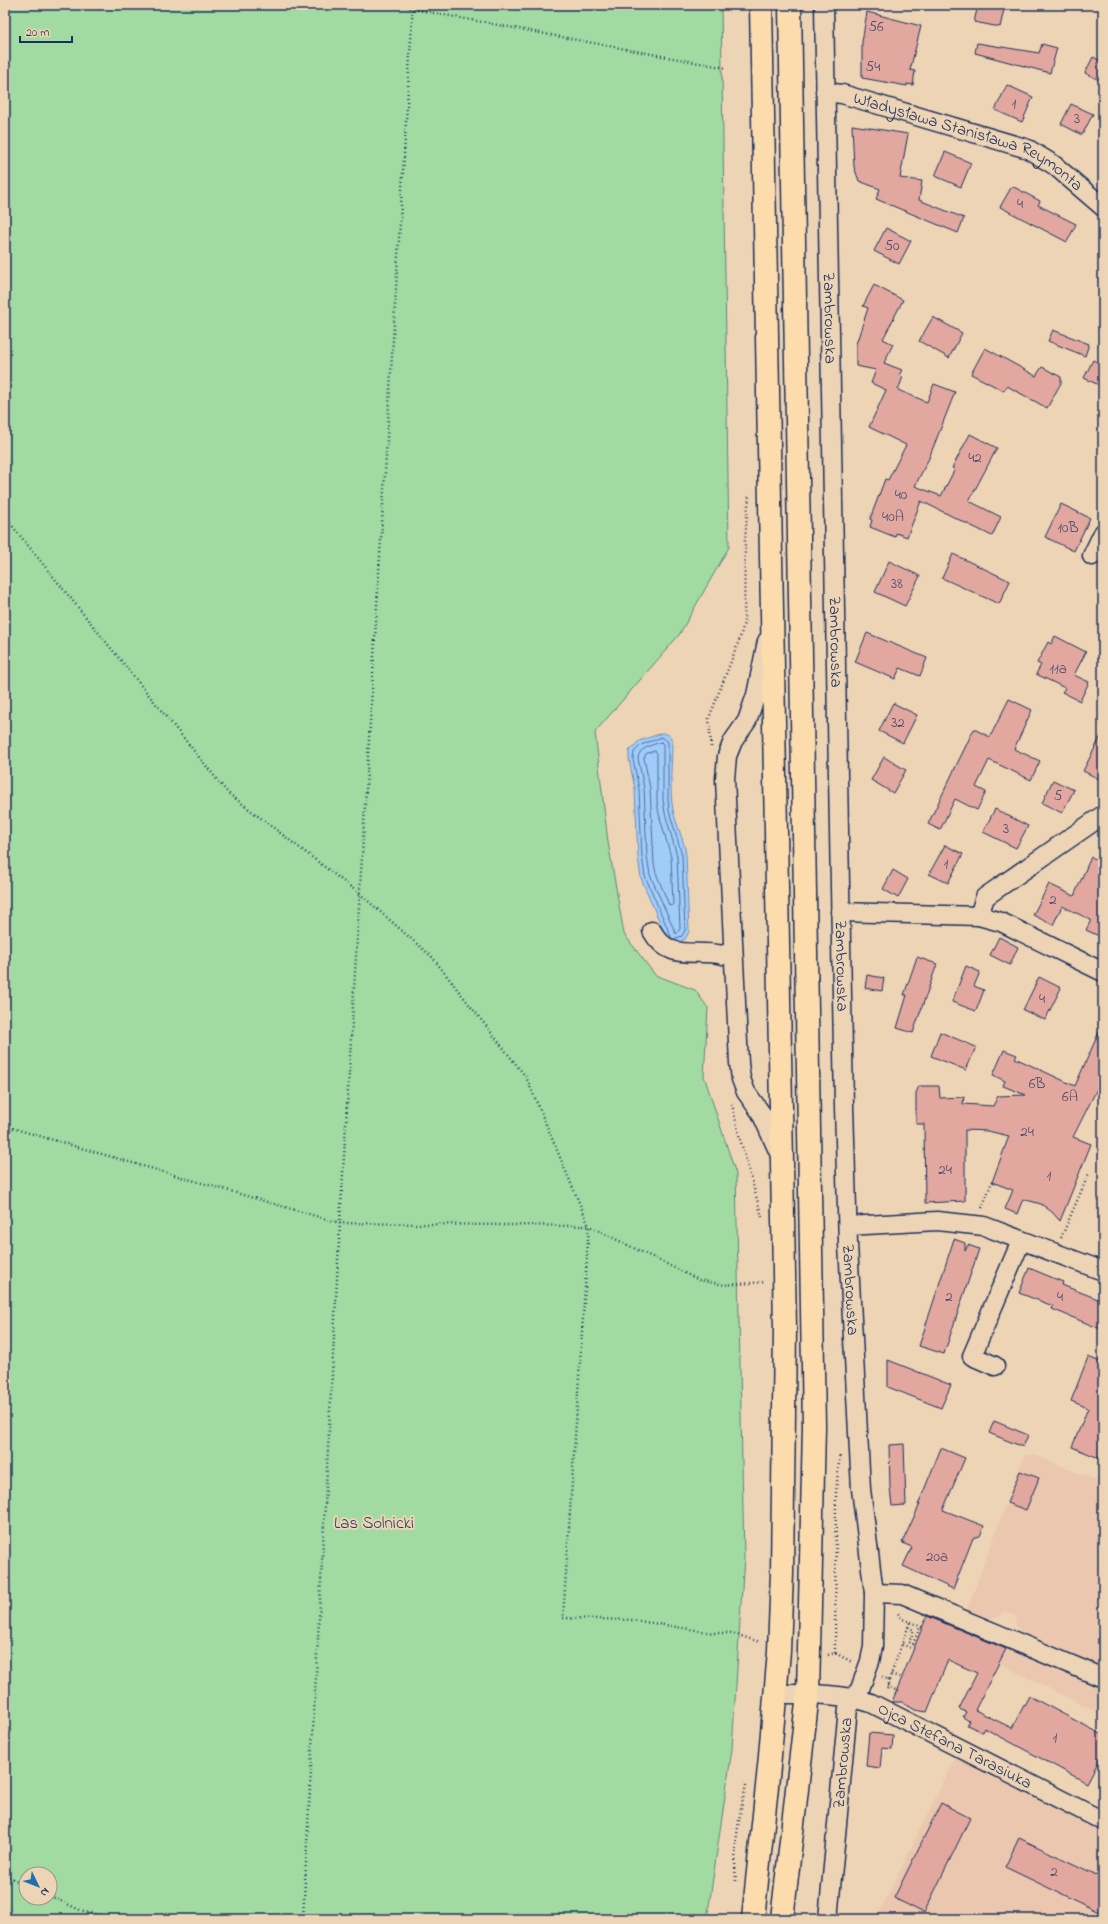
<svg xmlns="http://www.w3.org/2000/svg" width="1108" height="1924" viewBox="0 0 1108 1924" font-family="'Indie Flower',sans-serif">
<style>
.built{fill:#eac7ae}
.green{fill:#a1dba1;stroke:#5e8580;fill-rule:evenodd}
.water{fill:#a0ccfa;stroke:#6b8dbc}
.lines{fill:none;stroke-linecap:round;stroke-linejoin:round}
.shore{stroke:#506e9c;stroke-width:1}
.building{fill:#e2a89f;stroke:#1b2f5e}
.minor-casing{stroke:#1b2f5e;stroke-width:21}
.major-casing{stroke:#1b2f5e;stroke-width:25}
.path{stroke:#1b2f5e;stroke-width:2.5;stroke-dasharray:1 3;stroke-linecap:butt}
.minor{stroke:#edd4b4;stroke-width:18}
.major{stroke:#fcdcac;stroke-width:22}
.labels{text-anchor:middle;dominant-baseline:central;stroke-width:4;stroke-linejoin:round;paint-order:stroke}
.number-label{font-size:15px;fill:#4d4d6e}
.street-label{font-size:17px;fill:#1b2f5e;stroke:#edd4b4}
.park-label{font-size:17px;fill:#284065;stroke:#edd4b4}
</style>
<rect width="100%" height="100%" fill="#edd4b4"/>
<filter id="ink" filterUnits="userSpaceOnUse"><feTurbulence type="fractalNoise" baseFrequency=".025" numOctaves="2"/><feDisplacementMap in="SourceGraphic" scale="8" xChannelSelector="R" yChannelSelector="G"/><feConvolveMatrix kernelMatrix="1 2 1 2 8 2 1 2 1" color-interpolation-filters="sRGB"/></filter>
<g filter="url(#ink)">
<g class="built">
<path d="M1034,1455L1103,1483V1715L999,1663L1007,1645L1025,1637L1016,1625V1616L1003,1611L998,1617L989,1619L967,1610L1024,1456Z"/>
<path d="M956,1756L1103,1831V1919H889L879,1914Z"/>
</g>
<path class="green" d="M5,5H721L729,547L679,635L595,732L608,842L624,934L655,975L695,990L708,1008L704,1076L736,1174L744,1557L732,1749L707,1919H5ZM26,1874H50V1898H26Z"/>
<path class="water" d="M662,733C667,733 671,736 672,741C672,763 669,788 673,810C676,825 684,839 686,855L689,932L685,939L675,944L666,937L641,878L638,857L635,789L629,759V751L639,741Z"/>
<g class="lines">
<g class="shore">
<path d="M661,742L663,744V800L665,813L677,856L680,929L676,934L650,875L647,856L644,788L638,758C639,748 652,745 661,742Z"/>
<path d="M655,751L657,753V802L659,814L671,857L673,904L671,906L669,905L656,873L654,864L650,788L644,758L646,754Z"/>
<path d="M672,939L645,876L642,856L639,789L633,759L634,752L641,745L662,737L668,742V800L669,811L682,855L685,930L682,936L673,939"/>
</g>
</g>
<g class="building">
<path d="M978,5H1005L1000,27L974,22Z"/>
<path d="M867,12L921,26L910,70L915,71L913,85L907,84V86L862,78V42Z"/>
<path d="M977,43L1039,53L1042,44L1057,48L1050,73L975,53Z"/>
<path d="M1093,57L1103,62V82L1085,73Z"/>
<path d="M1007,85L1033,97L1022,122L995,110Z"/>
<path d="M1071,104L1093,114L1082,135L1061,124Z"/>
<path d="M852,125L908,134L900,178L922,181L919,200L964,218L958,233L876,199L880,189L859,181L854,167Z"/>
<path d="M945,152L971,163L961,187L935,176Z"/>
<path d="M1012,186L1040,201L1038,205L1076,224L1067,242L1000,207Z"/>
<path d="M886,228L911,241L899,264L874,251Z"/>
<path d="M874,285L903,300L883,339L893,344L884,363L902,370L899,376L903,377L898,390L927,402L934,384L955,392L929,458L915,486L941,496L955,469L952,468L970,434L997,448L969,501L1001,517L992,536L921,501L907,537L896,533L895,537L870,527L872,520L870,519L885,479L888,480L906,445L869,427L886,390L871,383L876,370L856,366V344L868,308L863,306Z"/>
<path d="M933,317L962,333L949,358L919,341Z"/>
<path d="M1053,330L1089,344L1085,356L1048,341Z"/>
<path d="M985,348L1036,376L1042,367L1061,377V383L1047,408L1007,386L1004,391L971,374Z"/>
<path d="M1093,360L1103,365V387L1084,378Z"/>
<path d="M1061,504L1090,518L1074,551L1045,537Z"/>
<path d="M953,554L1010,581L999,604L942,578Z"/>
<path d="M889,561L920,576L905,606L875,592Z"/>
<path d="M867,633L927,658L920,676L900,668L895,679L855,662Z"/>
<path d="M1055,636L1086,652L1074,675L1089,682L1080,701L1062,692L1065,688L1036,674L1041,665L1037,663L1048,642L1051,644Z"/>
<path d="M1009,699L1032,710L1014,749L1040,761L1031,780L989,760L976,787L986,792L977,810L955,799L940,830L928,824L974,729L990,737Z"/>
<path d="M893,703L917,715L903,743L879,731Z"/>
<path d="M1103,732V781L1083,771Z"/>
<path d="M884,757L906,770L893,793L871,780Z"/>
<path d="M1053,780L1074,790L1062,813L1042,803Z"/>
<path d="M995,809L1028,826L1016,848L983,832Z"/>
<path d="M945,845L963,854L948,883L929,874Z"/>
<path d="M1091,857L1103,862V938L1086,930L1091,920L1062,906L1053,925L1033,915L1049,884L1074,896Z"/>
<path d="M893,870L908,879L898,898L883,889Z"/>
<path d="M999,937L1018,947L1010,965L990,955Z"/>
<path d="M917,957L937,964L913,1033L897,1028L907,995H904Z"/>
<path d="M966,966L980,972L974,986L984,990L976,1011L952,1002Z"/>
<path d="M867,975L884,978L882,991L865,988Z"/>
<path d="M1039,977L1061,988L1045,1020L1023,1010Z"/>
<path d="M1103,1023V1077L1073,1137L1091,1144L1060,1221L1052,1212L1041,1204L1023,1199L1017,1214L1005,1209L1013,1190L992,1182L1009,1136L988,1131L965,1130V1201L925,1203L924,1124H916V1093L919,1086H939L940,1098L964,1097L963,1104L993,1106L998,1096L1026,1095L1003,1086L1005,1081L993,1075L1004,1050L1017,1055L1015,1058L1075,1086Z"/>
<path d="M940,1032L976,1047L966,1070L931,1056Z"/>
<path d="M954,1239L965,1243V1251L968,1245L979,1249L944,1354L919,1346Z"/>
<path d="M1029,1268L1063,1282L1062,1285L1103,1301V1330L1052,1309L1053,1306L1019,1293Z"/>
<path d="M1088,1357L1103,1363V1448L1099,1458L1072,1447L1088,1408L1071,1401Z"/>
<path d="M888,1360L951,1385L941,1408L888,1387Z"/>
<path d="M994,1421L1028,1435L1023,1447L989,1433Z"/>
<path d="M904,1444L906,1505L892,1506L890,1488L889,1445Z"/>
<path d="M941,1448L965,1458L943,1510L984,1526L980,1536L973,1538L953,1589L903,1566L912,1547L902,1543L920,1504L918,1505Z"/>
<path d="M1020,1471L1039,1478L1026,1510L1007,1503Z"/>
<path d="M927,1616L1006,1649L975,1710L1012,1728L1029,1696L1103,1735V1753L1087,1783L984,1728L982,1732L967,1725L969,1721L963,1717L966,1712L959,1709L977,1673L948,1660L927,1712L915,1710L902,1702H892Z"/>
<path d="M869,1733L893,1735L892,1749L882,1748L880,1768L866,1766Z"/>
<path d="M941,1803L970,1818L924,1913L894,1898Z"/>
<path d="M1019,1838L1103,1878V1914L1005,1867Z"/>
</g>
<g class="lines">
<g class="minor-casing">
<g id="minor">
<path id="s1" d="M824,5L844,1106L848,1244L861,1489L874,1593L873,1647L870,1661L860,1689L848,1708L828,1919"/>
<path id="s2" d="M825,92L842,94L1028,149L1054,165L1103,207"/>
<path d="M1092,556L1103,533"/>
<path d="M767,641L756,695L747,721L733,741L727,756L725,779L739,1063L741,1079L746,1092L761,1113L780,1155"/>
<path d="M840,912L979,916L985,897L1103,815"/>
<path d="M979,916L1001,922L1103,972"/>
<path d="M652,931C670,963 694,948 723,955L733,950"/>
<path d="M848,1226L937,1221L984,1226L1103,1271"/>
<path d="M995,1366L972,1356L1021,1241"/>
<path d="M874,1593L902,1594L1103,1678"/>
<path id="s3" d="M775,1694C807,1694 841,1693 871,1703L1103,1821"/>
</g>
</g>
<g class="major-casing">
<g id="major">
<path d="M753,1919L769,1767L779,1651L782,1573L785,1329L761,5"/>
<path d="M782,1919L808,1694L814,1427L790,5"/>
</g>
</g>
<g class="path">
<path d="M402,5L413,9L726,68"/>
<path d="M5,517L228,793L360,894L432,957L526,1077L589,1226L563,1618L633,1620L714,1633H731L760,1642"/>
<path d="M711,747L709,718L740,638L744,623L745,539L749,494"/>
<path d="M732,1104L740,1139L762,1217"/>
<path d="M5,1126L340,1223L589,1226L699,1280L724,1285L765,1282"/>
<path d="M982,1208L991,1184"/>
<path d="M1061,1238L1089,1173"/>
<path d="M910,1622L922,1627"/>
<path d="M908,1627L914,1630L909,1642L913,1644L920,1627"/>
<path d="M902,1644L913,1649"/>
<path d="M835,1653L836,1490L840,1454"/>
<path d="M828,1655L835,1653L852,1662"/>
<path d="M891,1674L901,1678"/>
<path d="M882,1677L889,1680L887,1691"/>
<path d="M889,1680L910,1622L902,1619L897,1612"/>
<path d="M887,1686L900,1692"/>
<path d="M5,1875L26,1885"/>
<path d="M736,1881C733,1848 739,1817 746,1785"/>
<path d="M50,1896L80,1910L115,1919"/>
<path d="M303,1919L340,1223L413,5"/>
</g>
<use href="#minor" class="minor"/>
<use href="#major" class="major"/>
</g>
</g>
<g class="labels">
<g class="number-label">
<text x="876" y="27">56</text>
<text x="873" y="67">54</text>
<text x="1014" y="104">1</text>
<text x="1077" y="119">3</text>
<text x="1020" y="204">4</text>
<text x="892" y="246">50</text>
<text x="975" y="458">42</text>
<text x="901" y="495">40</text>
<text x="893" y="517">40A</text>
<text x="1068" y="528">10B</text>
<text x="897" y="584">38</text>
<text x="1058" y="669">11a</text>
<text x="898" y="723">32</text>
<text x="1058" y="796">5</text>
<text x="1006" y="829">3</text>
<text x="946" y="864">1</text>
<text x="1053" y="900">2</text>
<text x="1042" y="999">4</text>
<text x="1037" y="1084">6B</text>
<text x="1070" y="1097">6A</text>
<text x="1027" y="1132">24</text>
<text x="945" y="1170">24</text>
<text x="1049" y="1176">1</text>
<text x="949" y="1297">2</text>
<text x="1060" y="1297">4</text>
<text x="937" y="1557">20a</text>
<text x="1055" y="1738">1</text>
<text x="1054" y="1872">2</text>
</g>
<g class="street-label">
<text stroke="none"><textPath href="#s2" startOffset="153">Władysława Stanisława Reymonta</textPath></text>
<text stroke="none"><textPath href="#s1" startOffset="313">Zambrowska</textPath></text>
<text stroke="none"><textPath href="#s1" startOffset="637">Zambrowska</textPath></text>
<text stroke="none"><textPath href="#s1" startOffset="961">Zambrowska</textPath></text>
<text stroke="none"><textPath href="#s1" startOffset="1285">Zambrowska</textPath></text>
<text stroke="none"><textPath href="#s3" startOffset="191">Ojca Stefana Tarasiuka</textPath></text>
<text transform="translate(843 1763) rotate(-85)">Zambrowska</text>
</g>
<g class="park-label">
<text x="374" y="1523">Las Solnicki</text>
</g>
</g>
<rect width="1108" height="1924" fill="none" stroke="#edd4b4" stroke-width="20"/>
<rect x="10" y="10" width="1088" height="1904" fill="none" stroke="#1b2f5e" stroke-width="1.5" filter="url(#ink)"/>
<g transform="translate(38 1886) rotate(133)"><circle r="19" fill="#edd4b4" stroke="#999292"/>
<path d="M0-3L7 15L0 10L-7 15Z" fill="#1f6fb2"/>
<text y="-6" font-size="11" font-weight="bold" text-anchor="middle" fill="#1b2f5e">N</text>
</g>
<path d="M20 36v6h52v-6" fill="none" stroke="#1b2f5e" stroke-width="2"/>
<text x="26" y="36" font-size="12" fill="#1b2f5e" stroke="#edd4b4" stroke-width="3" paint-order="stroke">20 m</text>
</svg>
